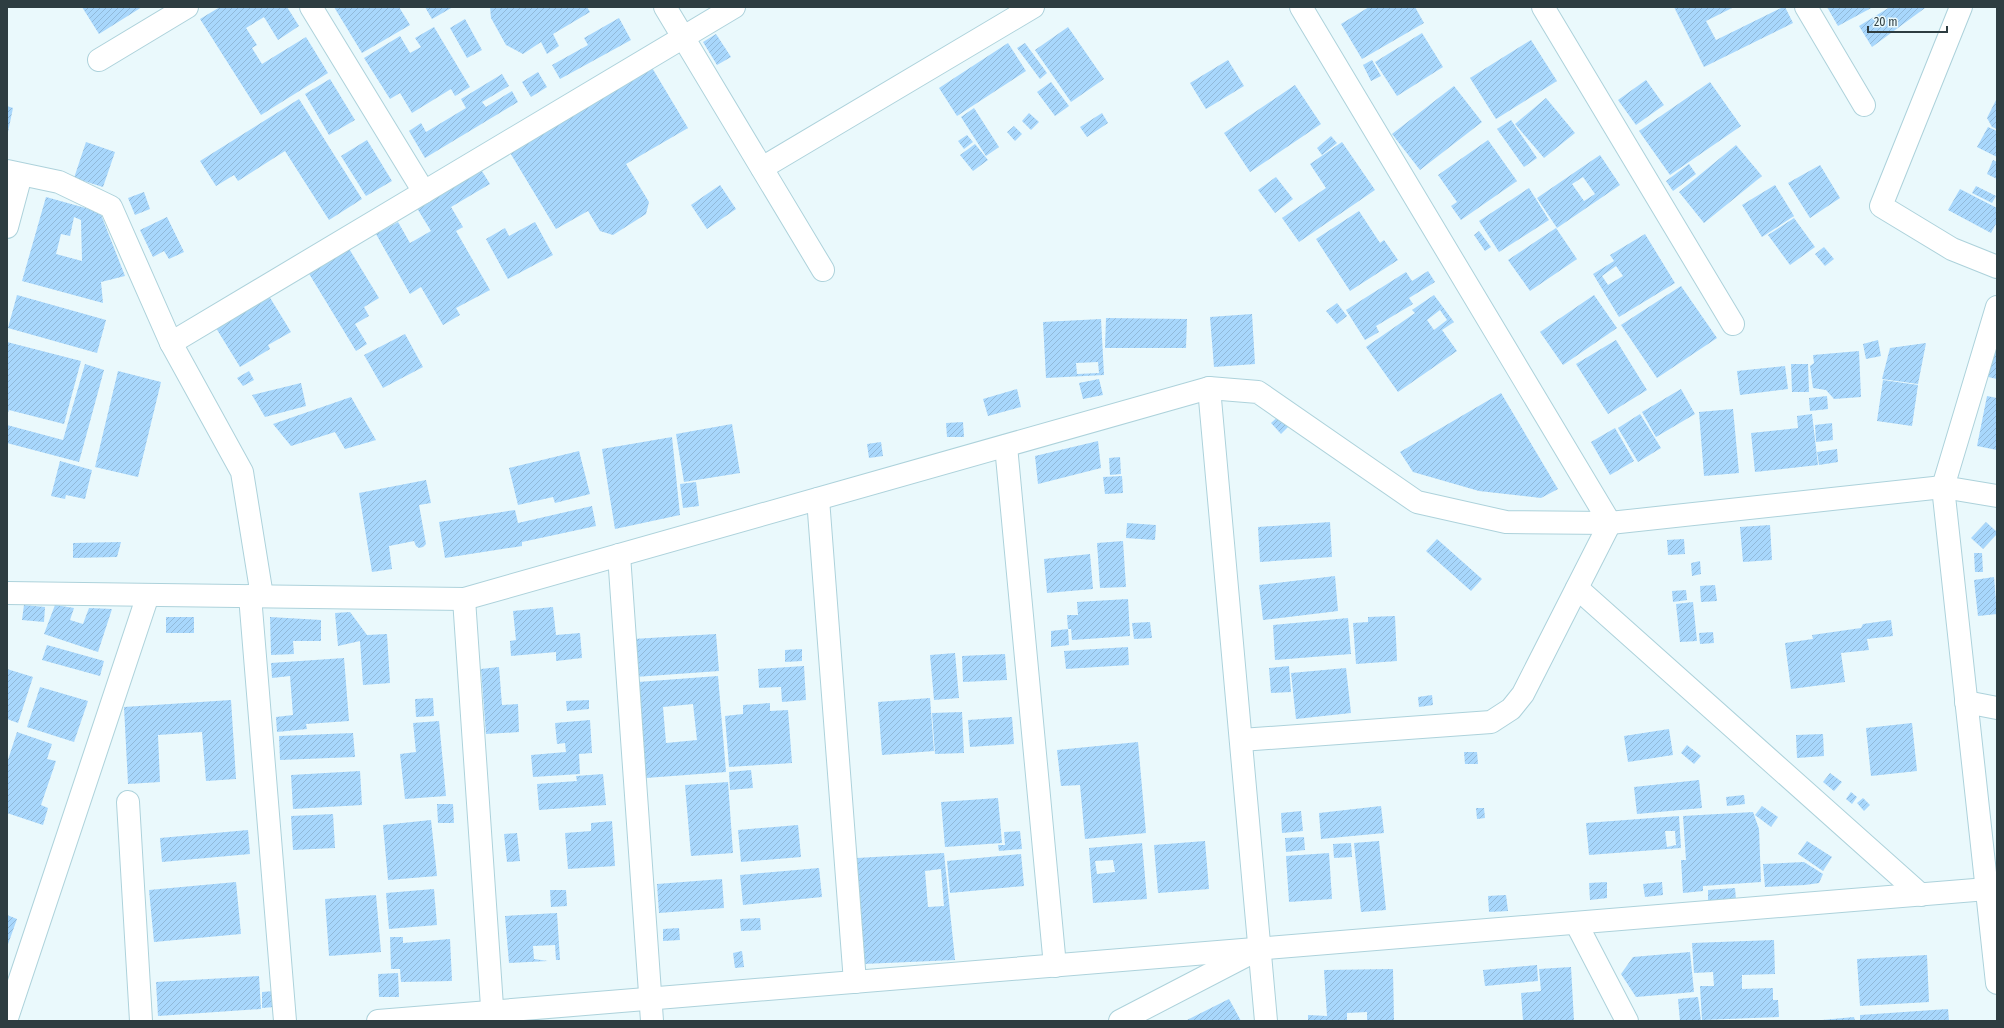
<svg xmlns="http://www.w3.org/2000/svg" width="2004" height="1028" viewBox="0 0 2004 1028" font-family="'Fira Sans Condensed',sans-serif">
<style>
.building{fill:url(#building-hatch);fill-rule:evenodd}
.lines{fill:none;stroke-linecap:round;stroke-linejoin:round}
.minor-casing{stroke:#add2db;stroke-width:24}
.minor{stroke:#fff;stroke-width:22}
</style>
<defs>
<pattern id="building-hatch" width="6" height="6" patternUnits="userSpaceOnUse"><rect width="6" height="6" fill="#a8d7fc"/><path d="M-1 1l2-2M0 6l6-6M5 7l2-2" fill="none" stroke="#91b9d9"/></pattern>
</defs>
<rect width="100%" height="100%" fill="#eaf9fc"/>
<g class="building">
<path d="M82,7H142L99,34Z"/>
<path d="M220,7H287L299,26L278,40L264,17L246,28L257,45L252,48L262,64L306,37L328,73L261,115L200,19Z"/>
<path d="M334,7H399L410,25L362,53Z"/>
<path d="M425,7H453L432,19Z"/>
<path d="M490,7H587L590,12L553,34L559,46L547,54L541,42L523,54L506,45L491,18Z"/>
<path d="M1369,7H1415L1424,23L1362,59L1341,24Z"/>
<path d="M1674,7H1734L1706,21L1716,40L1783,7H1785L1793,23L1704,67Z"/>
<path d="M1827,7H1873L1838,26Z"/>
<path d="M1890,7L1925,8L1872,47L1859,26Z"/>
<path d="M619,18L631,40L560,79L552,65L588,45L584,38Z"/>
<path d="M465,19L482,50L467,58L450,28Z"/>
<path d="M434,27L470,87L455,96L451,89L412,113L400,93L390,99L364,58L400,36L410,53L421,47L415,38Z"/>
<path d="M1068,27L1104,79L1071,102L1035,50Z"/>
<path d="M1422,33L1443,67L1397,96L1375,62Z"/>
<path d="M716,34L731,57L717,65L703,42Z"/>
<path d="M1531,40L1557,81L1496,119L1470,78Z"/>
<path d="M1008,43L1026,71L957,116L939,88Z"/>
<path d="M1025,43L1047,73L1040,79L1017,48Z"/>
<path d="M1228,60L1244,86L1206,109L1190,83Z"/>
<path d="M1372,60L1381,76L1371,81L1363,65Z"/>
<path d="M651,66L688,128L626,164L649,202L646,214L613,235L600,231L588,211L556,229L509,151Z"/>
<path d="M538,72L547,87L531,97L522,82Z"/>
<path d="M502,74L509,86L482,102L486,107L512,91L518,102L425,158L409,131L421,123L426,132L466,108L461,99Z"/>
<path d="M330,79L355,120L329,135L305,94Z"/>
<path d="M1646,80L1664,105L1636,125L1618,100Z"/>
<path d="M1051,82L1069,106L1055,116L1037,92Z"/>
<path d="M1710,82L1741,126L1670,175L1639,131Z"/>
<path d="M1295,85L1321,124L1250,172L1224,133Z"/>
<path d="M1454,86L1482,122L1420,170L1392,134Z"/>
<path d="M1546,98L1575,133L1544,158L1515,124Z"/>
<path d="M1997,98V129L1992,127L1987,118Z"/>
<path d="M299,99L362,199L329,220L285,151L238,181L234,175L216,186L200,161Z"/>
<path d="M7,106L13,108L8,132H7Z"/>
<path d="M974,108L999,147L986,156L961,117Z"/>
<path d="M1029,113L1039,122L1031,130L1022,121Z"/>
<path d="M1102,113L1108,123L1087,137L1080,127Z"/>
<path d="M1511,120L1537,158L1524,167L1497,129Z"/>
<path d="M1014,126L1022,134L1015,141L1007,132Z"/>
<path d="M1988,127L1997,131V157L1977,147Z"/>
<path d="M967,135L973,142L964,149L958,141Z"/>
<path d="M1331,136L1337,143L1322,155L1317,148Z"/>
<path d="M367,140L392,181L366,196L341,156Z"/>
<path d="M1488,140L1517,181L1461,220L1451,206L1457,202L1438,175Z"/>
<path d="M86,142L115,152L103,187L74,178Z"/>
<path d="M1342,142L1375,190L1299,242L1282,218L1326,188L1310,164Z"/>
<path d="M975,144L988,160L973,171L960,155Z"/>
<path d="M1736,145L1762,176L1704,223L1679,192Z"/>
<path d="M1600,155L1620,185L1557,228L1537,198ZM1583,177L1595,194L1584,201L1572,184Z"/>
<path d="M1993,160L1997,162V179L1987,174Z"/>
<path d="M1689,164L1696,174L1673,191L1666,181Z"/>
<path d="M1820,165L1840,198L1810,218L1788,183Z"/>
<path d="M480,168L490,184L451,207L463,227L456,231L490,290L456,308L460,315L443,325L421,287L410,294L376,234L398,222L410,243L431,231L415,205Z"/>
<path d="M1276,177L1293,199L1275,213L1258,190Z"/>
<path d="M720,185L736,209L707,229L691,205Z"/>
<path d="M1775,185L1794,216L1762,237L1742,205Z"/>
<path d="M1976,186L1996,196L1992,203L1972,193Z"/>
<path d="M1529,188L1549,220L1499,252L1479,221Z"/>
<path d="M1960,189L1997,208V222L1991,233L1948,210Z"/>
<path d="M144,192L150,209L135,215L128,198Z"/>
<path d="M46,197L100,212L125,276L101,282L103,303L22,281ZM74,217L81,220L82,261L56,254L61,234L70,236Z"/>
<path d="M1359,211L1380,243L1384,240L1398,260L1350,291L1316,239Z"/>
<path d="M167,217L184,252L169,259L164,251L153,257L140,230Z"/>
<path d="M1794,218L1815,247L1790,265L1768,235Z"/>
<path d="M535,222L553,255L508,279L486,239L505,228L509,236Z"/>
<path d="M1556,228L1577,259L1530,291L1508,260Z"/>
<path d="M1479,231L1491,247L1485,251L1474,235Z"/>
<path d="M1645,234L1675,283L1619,317L1593,274L1614,261L1610,255ZM1616,266L1623,276L1608,285L1602,276Z"/>
<path d="M348,247L379,298L364,307L369,316L355,324L367,344L356,351L308,272Z"/>
<path d="M1824,247L1834,259L1825,266L1815,254Z"/>
<path d="M1428,271L1435,282L1409,298L1413,304L1376,326L1379,332L1365,340L1346,310L1406,272L1412,281Z"/>
<path d="M1681,286L1717,338L1657,378L1621,325Z"/>
<path d="M17,295L106,320L97,353L8,328Z"/>
<path d="M1434,295L1454,322L1442,330L1457,351L1398,392L1366,347L1415,313L1412,310ZM1440,310L1447,320L1434,330L1427,320Z"/>
<path d="M1594,295L1617,328L1563,365L1540,332Z"/>
<path d="M269,296L291,332L268,345L270,349L240,367L216,328Z"/>
<path d="M1337,303L1347,316L1337,324L1326,311Z"/>
<path d="M1252,314L1255,364L1214,367L1210,317Z"/>
<path d="M1106,318L1187,319L1186,348H1105Z"/>
<path d="M1101,319L1104,375L1046,378L1043,322ZM1098,362L1099,373L1077,374L1076,363Z"/>
<path d="M405,334L423,367L383,388L364,355Z"/>
<path d="M1616,340L1647,390L1608,414L1576,364Z"/>
<path d="M1878,340L1881,356L1866,359L1863,344Z"/>
<path d="M1997,341V379L1980,375Z"/>
<path d="M7,342L81,361L64,424L9,410L7,415Z"/>
<path d="M1926,343L1918,384L1882,379L1890,348Z"/>
<path d="M1859,351L1861,397L1834,399L1826,390L1813,388L1810,366L1814,363L1813,355Z"/>
<path d="M85,364L104,370L79,462L7,443V425L63,440Z"/>
<path d="M1791,364H1808L1809,392H1792Z"/>
<path d="M1785,366L1788,389L1740,395L1737,371Z"/>
<path d="M118,371L161,382L138,477L95,467Z"/>
<path d="M249,371L254,380L243,386L237,378Z"/>
<path d="M1099,379L1103,395L1083,399L1079,383Z"/>
<path d="M1883,380L1918,385L1912,426L1877,421Z"/>
<path d="M301,383L306,406L265,417L252,395Z"/>
<path d="M1017,389L1021,407L988,416L983,399Z"/>
<path d="M1681,389L1695,414L1656,437L1642,412Z"/>
<path d="M1501,393L1558,489L1541,498L1479,491L1413,472L1400,452Z"/>
<path d="M1827,396L1828,409L1810,411L1809,398Z"/>
<path d="M1987,396L1997,398V450L1977,446Z"/>
<path d="M351,397L376,440L345,449L335,432L291,446L273,424Z"/>
<path d="M1733,409L1739,473L1704,476L1699,412Z"/>
<path d="M1281,414L1291,424L1281,434L1271,423Z"/>
<path d="M1640,414L1661,448L1638,462L1618,428Z"/>
<path d="M1812,414L1818,465L1755,472L1751,433L1798,428L1797,416Z"/>
<path d="M963,422L964,437H947L946,423Z"/>
<path d="M1832,423L1833,440L1816,442L1815,425Z"/>
<path d="M732,424L740,473L684,482L676,434Z"/>
<path d="M1615,428L1634,461L1610,475L1591,442Z"/>
<path d="M672,437L680,515L615,529L602,449Z"/>
<path d="M1098,441L1101,468L1038,484L1035,456Z"/>
<path d="M881,442L883,456L869,458L867,444Z"/>
<path d="M1837,449L1838,462L1819,465L1817,452Z"/>
<path d="M579,451L590,494L555,503L553,497L518,505L509,468Z"/>
<path d="M1120,457L1121,474L1110,475L1109,458Z"/>
<path d="M60,461L92,470L85,499L66,495L65,499L51,496Z"/>
<path d="M1122,476L1123,493L1105,494L1103,477Z"/>
<path d="M426,480L431,503L419,505L426,544L423,547L419,548L416,546L414,541L389,546L392,569L372,572L359,493Z"/>
<path d="M696,482L699,506L683,508L680,484Z"/>
<path d="M592,506L596,526L522,542V546L445,558L439,522L515,510L518,523Z"/>
<path d="M1330,522L1332,557L1260,562L1258,527Z"/>
<path d="M1986,522L1997,532V534L1983,549L1971,538Z"/>
<path d="M1127,523L1156,525L1155,540L1126,538Z"/>
<path d="M1770,525L1772,560L1743,562L1740,527Z"/>
<path d="M1437,539L1482,579L1471,591L1426,551Z"/>
<path d="M1684,539L1685,554L1668,555L1667,540Z"/>
<path d="M1123,541L1126,587L1100,588L1097,543Z"/>
<path d="M121,542L117,557L73,558V543Z"/>
<path d="M1974,553H1982L1983,572H1975Z"/>
<path d="M1090,554L1093,589L1047,593L1044,559Z"/>
<path d="M1700,561L1701,574L1692,576L1691,563Z"/>
<path d="M1335,576L1338,611L1263,620L1259,585Z"/>
<path d="M1994,577L1997,614L1978,616L1974,580Z"/>
<path d="M1715,585L1717,601L1701,602L1700,586Z"/>
<path d="M1686,590L1687,600L1673,602L1672,591Z"/>
<path d="M1128,599L1130,636L1072,640L1071,629H1068L1067,615H1078L1077,602Z"/>
<path d="M1693,602L1697,641L1680,642L1676,604Z"/>
<path d="M24,605L45,607L44,622L22,620Z"/>
<path d="M55,605L74,608L70,620L83,624L89,608L112,609L98,652L44,634Z"/>
<path d="M553,607L556,635L580,633L582,658L556,661V652L511,656L510,641L516,640L513,611Z"/>
<path d="M350,612L367,635L387,634L390,683L363,685L360,641L338,646L335,613Z"/>
<path d="M1395,616L1397,661L1356,664L1353,623L1368,622V617Z"/>
<rect x="166" y="617" width="28" height="16"/>
<path d="M270,617L321,620V641H293L294,654L271,655Z"/>
<path d="M1348,618L1351,654L1275,660L1273,625Z"/>
<path d="M1891,620L1893,636L1867,639L1869,650L1841,653L1845,682L1791,689L1785,643L1813,639L1812,635L1861,628L1863,624Z"/>
<path d="M1150,622L1152,638L1134,639L1132,623Z"/>
<path d="M1068,629L1069,645L1051,647V631Z"/>
<path d="M1713,632L1714,643L1700,644L1699,633Z"/>
<path d="M716,634L719,671L635,677L633,639Z"/>
<path d="M47,645L104,661L100,676L42,660Z"/>
<path d="M1128,647L1129,665L1066,669L1064,651Z"/>
<path d="M802,649V661L785,662V650Z"/>
<path d="M955,653L959,698L934,700L930,655Z"/>
<path d="M1005,654L1007,680L963,682L962,656Z"/>
<path d="M344,658L349,721L306,724L307,729L277,732L276,717L293,715L290,676L272,678L271,663Z"/>
<path d="M804,666L806,700L782,702L781,687L759,688L758,669Z"/>
<path d="M1289,666L1291,692L1271,693L1269,668Z"/>
<path d="M499,667L502,705L518,704L519,732L486,734L481,669Z"/>
<path d="M1346,668L1351,713L1296,719L1291,673Z"/>
<path d="M7,669L33,677L18,723L7,719Z"/>
<path d="M718,676L726,772L646,778L638,682ZM693,704L697,740L666,743L663,707Z"/>
<path d="M40,687L88,701L74,742L27,727Z"/>
<path d="M1432,695L1433,705L1419,707L1418,697Z"/>
<path d="M433,698L434,716L416,717L415,699Z"/>
<path d="M930,698L934,751L882,755L878,702Z"/>
<path d="M231,700L236,779L206,781L202,732L158,735L160,782L128,784L124,707Z"/>
<path d="M589,700V709L567,711L566,701Z"/>
<path d="M770,703V711L788,710L792,763L729,767L725,716L743,714V705Z"/>
<path d="M962,712L964,753L935,754L932,713Z"/>
<path d="M1012,717L1014,744L970,747L968,720Z"/>
<path d="M590,720L592,753L579,754L580,774L533,777L531,755L566,752L565,743L557,744L555,723Z"/>
<path d="M439,721L446,796L405,799L400,754L416,752L413,723Z"/>
<path d="M1912,723L1917,771L1871,776L1866,728Z"/>
<path d="M1669,729L1673,755L1628,762L1624,736Z"/>
<path d="M17,732L52,744L47,759L56,761L41,805L48,808L43,825L7,813V763Z"/>
<path d="M353,733L355,757L280,760L279,736Z"/>
<path d="M1823,734L1824,756L1797,758L1796,735Z"/>
<path d="M1138,742L1146,833L1085,839L1080,785L1061,786L1057,750Z"/>
<path d="M1687,745L1701,756L1694,764L1681,753Z"/>
<path d="M1464,752H1477L1478,764H1465Z"/>
<path d="M751,770L753,788L730,790L729,772Z"/>
<path d="M360,771L362,805L293,809L291,775Z"/>
<path d="M1830,773L1842,782L1834,791L1823,782Z"/>
<path d="M603,774L606,805L539,810L537,784L577,781L576,776Z"/>
<path d="M1699,780L1702,808L1637,814L1634,787Z"/>
<path d="M728,782L733,853L691,856L685,785Z"/>
<path d="M1851,792L1857,797L1852,804L1846,799Z"/>
<path d="M1744,795L1745,804L1727,806L1726,797Z"/>
<path d="M998,798L1002,843L945,847L941,802Z"/>
<path d="M1863,798L1870,805L1864,811L1857,803Z"/>
<path d="M437,804H453L454,823H438Z"/>
<path d="M1381,806L1384,833L1321,839L1319,813Z"/>
<path d="M1762,806L1778,817L1771,827L1755,815Z"/>
<path d="M1476,808H1484L1485,818L1477,819Z"/>
<path d="M1301,811L1303,831L1282,833L1281,813Z"/>
<path d="M1753,812L1759,829L1761,882L1703,886V891L1683,893L1681,860H1686L1683,816Z"/>
<path d="M333,814L335,848L293,850L291,816Z"/>
<path d="M1679,816L1681,848L1589,855L1586,823ZM1665,831H1675L1676,845L1667,847Z"/>
<path d="M431,820L437,876L388,880L383,825Z"/>
<path d="M612,821L615,866L568,869L565,833L591,831V823Z"/>
<path d="M798,825L801,857L741,862L738,830Z"/>
<path d="M248,830L250,854L162,862L160,838Z"/>
<path d="M1020,831L1022,849L999,851L998,845H1005L1004,832Z"/>
<path d="M517,833L520,861L507,862L504,834Z"/>
<path d="M1304,837L1305,850L1286,852L1285,838Z"/>
<path d="M1205,841L1209,889L1158,893L1154,845Z"/>
<path d="M1379,841L1386,910L1361,912L1354,843Z"/>
<path d="M1807,841L1832,857L1823,871L1798,854Z"/>
<path d="M1142,843L1147,899L1093,903L1089,848ZM1113,860L1115,872L1097,874L1095,861Z"/>
<path d="M1351,843L1352,857L1334,858L1333,844Z"/>
<path d="M944,853L955,960L863,964L857,858ZM941,869L944,906L928,907L925,871Z"/>
<path d="M1329,853L1332,899L1289,902L1286,856Z"/>
<path d="M1021,854L1024,886L950,893L947,861Z"/>
<path d="M1804,862L1823,874L1819,883L1805,885L1765,887L1763,864Z"/>
<path d="M819,868L822,897L743,905L740,875Z"/>
<path d="M722,879L724,908L659,913L657,884Z"/>
<path d="M236,882L241,934L154,942L149,890Z"/>
<path d="M1607,882V898L1590,900L1589,883Z"/>
<path d="M1662,882L1663,895L1645,897L1643,884Z"/>
<path d="M1735,888L1736,900L1708,903V890Z"/>
<path d="M434,889L437,925L389,929L386,893Z"/>
<path d="M550,890H566L567,906L551,907Z"/>
<path d="M376,895L381,952L329,956L325,899Z"/>
<path d="M1506,895L1508,911L1489,912L1488,896Z"/>
<path d="M557,913L560,960H556L555,945L533,946L534,959L548,961L509,963L505,916Z"/>
<path d="M7,915L17,919L7,947Z"/>
<path d="M760,918L761,930L741,931L740,919Z"/>
<path d="M679,928L680,940L663,941V929Z"/>
<path d="M390,937H403V943L450,939L452,981L401,982L400,969H391Z"/>
<path d="M1774,940L1775,974L1742,975V989L1773,988V1000H1778L1779,1017L1702,1020L1700,986H1714L1713,972L1694,973L1692,943Z"/>
<path d="M742,951L744,967L735,968L733,953Z"/>
<path d="M1690,952L1694,992L1636,997L1621,974L1633,957Z"/>
<path d="M1927,955L1929,1002L1860,1006L1857,959Z"/>
<path d="M1537,965L1538,981L1485,986L1483,970Z"/>
<path d="M1571,967L1574,1021H1523L1521,993L1541,991L1539,969Z"/>
<path d="M1393,969L1394,1021H1367V1012L1347,1013V1021H1308V1015L1327,1016L1324,970Z"/>
<path d="M398,973L399,997H379L378,974Z"/>
<path d="M259,976L261,1009L158,1016L156,982Z"/>
<path d="M274,991V1007L262,1008V992Z"/>
<path d="M1698,997L1701,1021H1680L1678,999Z"/>
<path d="M1229,999L1241,1021H1185Z"/>
<path d="M1948,1009L1949,1021H1860V1015Z"/>
<path d="M1854,1017L1855,1021H1822V1020Z"/>
</g>
<g class="lines">
<g class="minor-casing">
<g id="minor">
<path d="M311,7L424,192"/>
<path d="M665,7L823,270"/>
<path d="M1301,7L1610,523"/>
<path d="M1543,7L1733,324"/>
<path d="M1806,7L1864,105"/>
<path d="M1961,7L1881,206L1952,249L1997,267"/>
<path d="M99,60L187,7"/>
<path d="M762,168L1033,7"/>
<path d="M7,171L59,182L111,207L171,343L242,472L262,596"/>
<path d="M7,227L21,175"/>
<path d="M1997,307L1943,487L1997,983"/>
<path d="M171,343L734,7"/>
<path d="M1209,388L1266,1021"/>
<path d="M1006,446L1055,966"/>
<path d="M818,499L855,982"/>
<path d="M619,555L652,1021"/>
<path d="M1577,588L1921,895"/>
<path d="M7,593L464,599L1209,388L1258,392L1417,502L1506,522L1610,523L1943,487L1997,496"/>
<path d="M250,596L285,1021"/>
<path d="M464,599L493,1021"/>
<path d="M1966,702L1997,708"/>
<path d="M1241,740L1491,722L1511,709L1523,694L1610,523"/>
<path d="M128,802L141,1021"/>
<path d="M1576,923L1627,1021"/>
<path d="M7,1018L148,595"/>
<path d="M378,1021L1987,889"/>
<path d="M1120,1021L1251,953"/>
</g>
</g>
<use href="#minor" class="minor"/>
</g>
<rect width="2004" height="1028" fill="none" stroke="#2e3d41" stroke-width="16"/>
<path d="M1868 26v6h79v-6" fill="none" stroke="#2e3d41" stroke-width="2"/>
<text x="1874" y="26" font-size="12" fill="#2e3d41" stroke="#eaf9fc" stroke-width="3" paint-order="stroke">20 m</text>
</svg>
